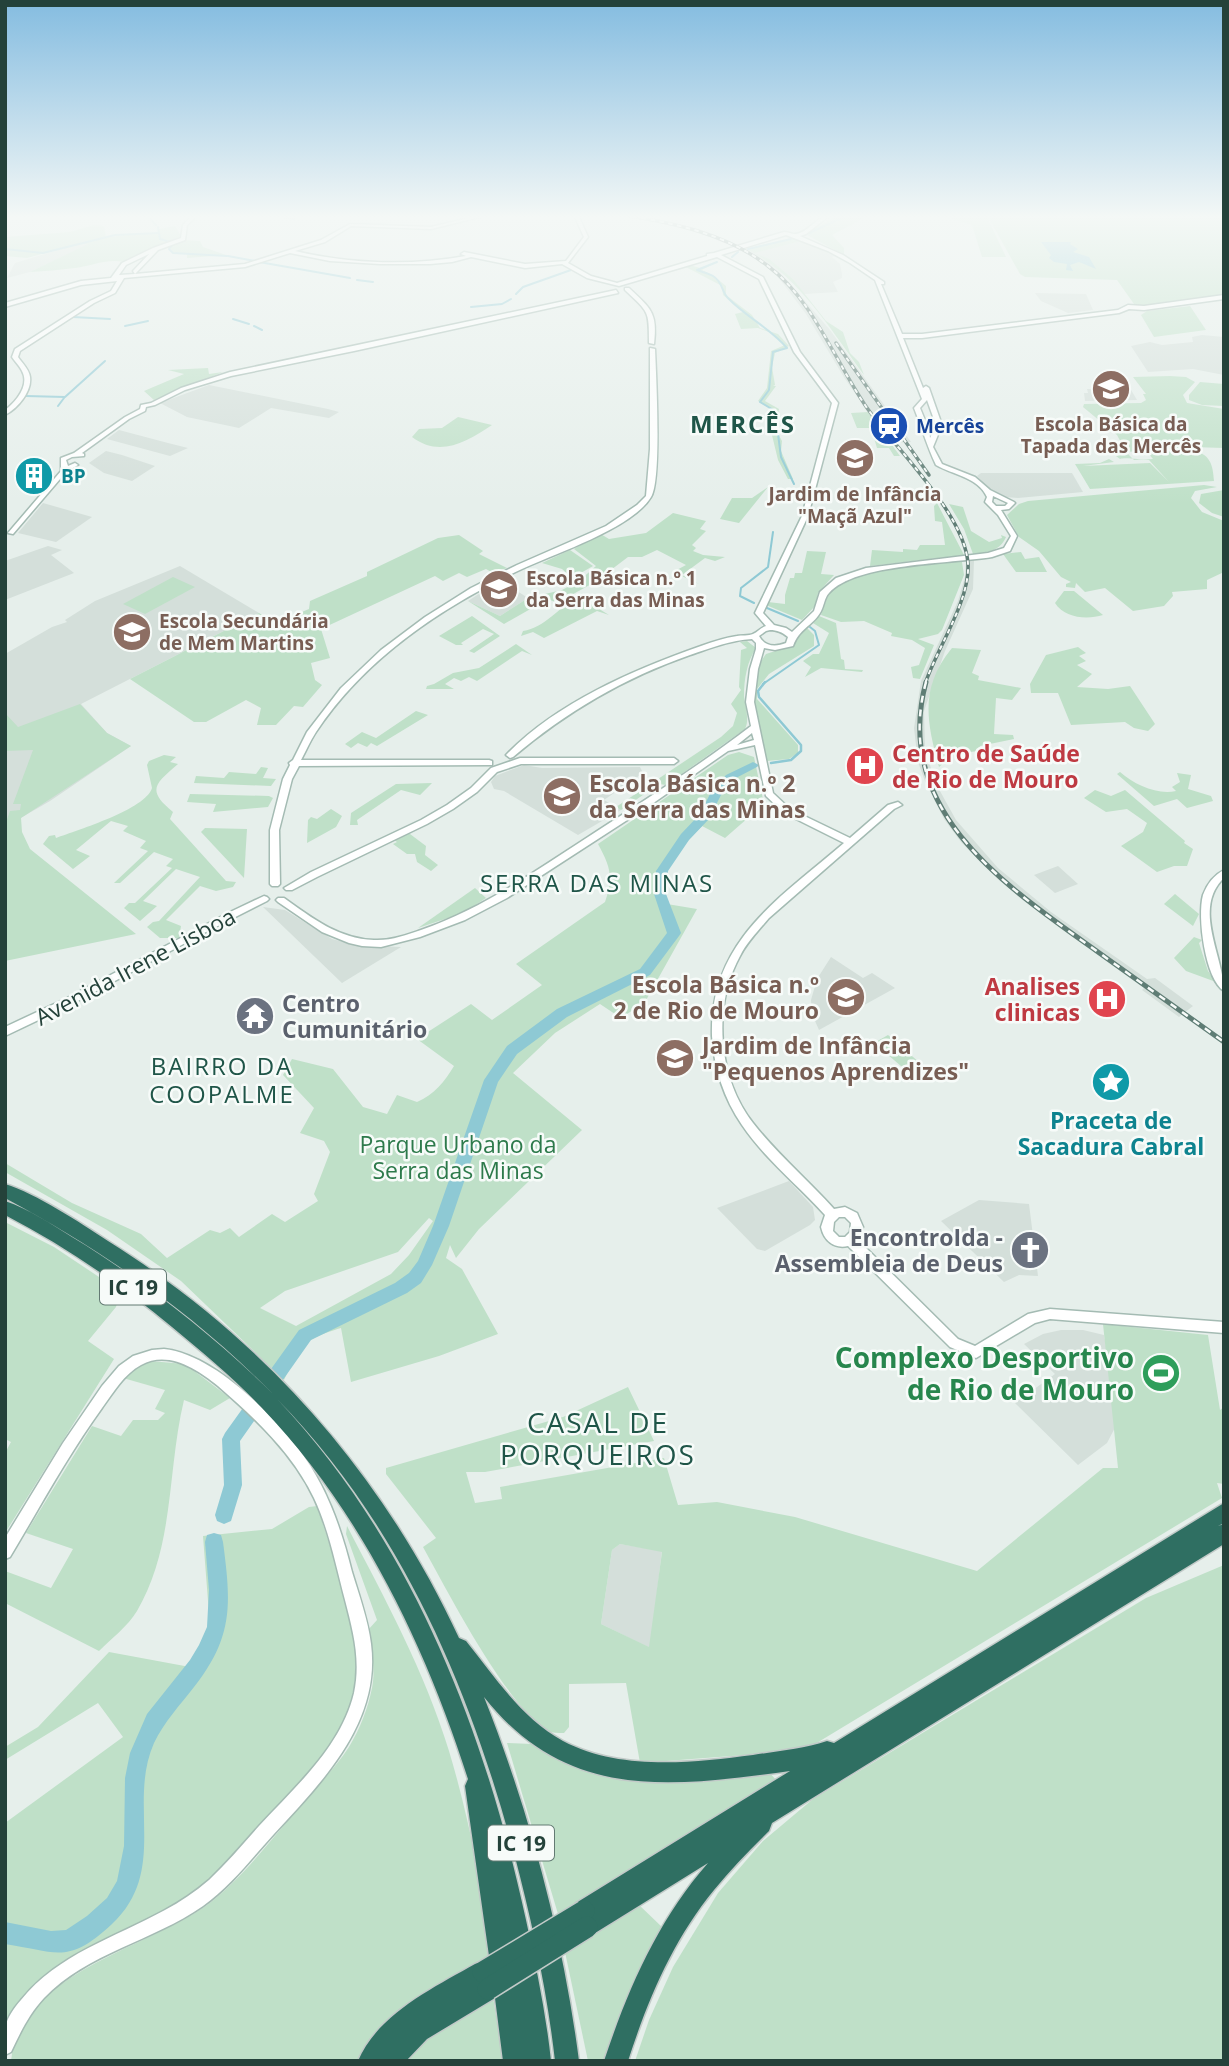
<svg xmlns="http://www.w3.org/2000/svg" width="1229" height="2066" viewBox="0 0 1229 2066" font-family="'Open Sans',sans-serif">
<style>
.built{fill:#d4dfda}
.green{fill:#bfe0c8;fill-rule:evenodd}
.water{fill:#8ec9d4}
.lines{fill:none;stroke-linecap:round;stroke-linejoin:round}
.stream-far1{stroke:#8ec9d4;stroke-width:2}
.stream{stroke:#8ec9d4;stroke-width:2.5}
.river{fill:#8ec9d4;fill-rule:evenodd}
.secondary-casing{stroke:#a4bbb3;stroke-width:3}
.highway-casing{stroke:#c2cac8;stroke-width:3}
.secondary{fill:#fff;fill-rule:evenodd}
.highway{fill:#2f6f62;fill-rule:evenodd}
.rail-far1-casing{stroke:#5f7d75;stroke-width:3.5}
.rail-casing{stroke:#5f7d75;stroke-width:5}
.rail-far1{stroke:#f7fbf9;stroke-width:2;stroke-dasharray:4.5;stroke-linecap:butt}
.rail{stroke:#f7fbf9;stroke-width:2.5;stroke-dasharray:7;stroke-linecap:butt}
.highway-bridge-casing{stroke:#c2cac8;stroke-width:24;stroke-linecap:butt}
.highway-bridge{stroke:#2f6f62;stroke-width:21}
.labels{text-anchor:middle;dominant-baseline:central;stroke-width:5;stroke-linejoin:round;paint-order:stroke}
.far-education-label{font-size:19px;font-weight:bold;fill:#785e54;stroke:#f7fbf9}
.far-transit-label{font-size:19px;font-weight:bold;fill:#164399;stroke:#f7fbf9;text-anchor:start}
.far-culture-label{font-size:19px;font-weight:bold;fill:#0d838f;stroke:#f7fbf9;text-anchor:start}
.shield{fill:#f7fbf9;stroke:#637a73;stroke-width:2}
.shield-label{font-size:21px;font-weight:bold;fill:#24423a}
.health-label{font-size:23px;font-weight:bold;fill:#be3a42;stroke:#f7fbf9;text-anchor:start}
.education-label{font-size:23px;font-weight:bold;fill:#785e54;stroke:#f7fbf9;text-anchor:start}
.street-label{font-size:23px;fill:#24423a;stroke:#f7fbf9}
.worship-label{font-size:23px;font-weight:bold;fill:#5b616d;stroke:#f7fbf9;text-anchor:start}
.culture-label{font-size:23px;font-weight:bold;fill:#0d838f;stroke:#f7fbf9}
.park-label{font-size:23px;fill:#2d7a4b;stroke:#f7fbf9}
.far-district-label{font-size:24px;font-weight:bold;letter-spacing:2px;fill:#1f5548;stroke:#f7fbf9}
.neighbourhood-label{font-size:24px;letter-spacing:2px;fill:#1f5548;stroke:#f7fbf9}
.near-leisure-label{font-size:28px;font-weight:bold;fill:#27864d;stroke:#f7fbf9;text-anchor:end}
.near-neighbourhood-label{font-size:28px;letter-spacing:2px;fill:#1f5548;stroke:#f7fbf9}
</style>
<rect width="100%" height="100%" fill="#e6efeb"/>
<g class="built">
<path d="M618,215H636L696,228L753,252L805,240L835,256L832,257L840,264L842,274V278L833,282L838,292L804,294L793,279L774,265L830,330L911,442L891,443L845,379L806,314L778,277L765,266L744,251L717,239L682,228Z"/>
<path d="M78,244H90L30,272L7,278L15,263Z"/>
<path d="M1035,293L1086,294L1093,310L1068,313L1041,301Z"/>
<path d="M1202,335L1224,337V375L1193,369L1148,372L1131,346L1150,342L1162,345L1193,342L1192,337Z"/>
<path d="M1103,378H1124L1137,400L1085,401L1084,393H1088L1087,389H1092L1091,388Z"/>
<path d="M209,385L328,409L339,412L329,418L271,408L239,428L187,417L160,403Z"/>
<path d="M119,430L168,443L188,448L170,456L107,439Z"/>
<path d="M106,451L122,455L155,466L132,481L104,473L89,463Z"/>
<path d="M981,473H1072L1083,492L1018,498L1005,497L988,489L977,476Z"/>
<path d="M43,503L92,517L56,542L18,533Z"/>
<path d="M48,546L62,550L51,555L74,573L5,600V561Z"/>
<path d="M974,560L973,589L945,651L924,711L925,748L935,782L956,820L998,868L1051,912L1147,979L1155,978L1193,1006L1179,1017L1142,990L1145,987L1039,912L998,879L961,842L944,819L925,781L918,762L914,728L921,681L958,601L965,577L966,561Z"/>
<path d="M180,566L259,613L81,704L107,733L131,746L50,801L5,827V654L52,627L67,622L65,620L95,601Z"/>
<path d="M500,580L528,598L500,616L468,601Z"/>
<path d="M524,765L542,768L640,767L643,773L604,800L621,810L578,835L504,791L494,789L491,782L495,776Z"/>
<path d="M1058,866L1078,884L1055,893L1034,875Z"/>
<path d="M263,907L285,910L332,939L355,945L401,947L342,983Z"/>
<path d="M831,957L863,978L872,973L895,988L819,1030L812,1014L811,1000L817,979Z"/>
<path d="M789,1181L813,1207L815,1220L810,1225L765,1251L757,1249L717,1208Z"/>
<path d="M979,1200L1029,1204L1038,1276L1019,1275L1004,1282L941,1221Z"/>
<path d="M1061,1330H1083L1104,1335L1119,1420L1107,1443L1078,1465L1015,1403L1055,1374L1024,1344L1043,1334Z"/>
<path d="M620,1544L662,1551L650,1648L601,1624L612,1550Z"/>
</g>
<g class="green">
<path d="M839,215H870L832,235L844,248V255L807,235L810,231Z"/>
<path d="M940,215H986L1006,257H982L972,225Z"/>
<path d="M987,215H1224V297L1144,307L1134,304L1117,280L1025,277L1020,274Z"/>
<path d="M94,225L104,226L106,238L134,233H157L159,229L175,226L181,236L124,262C107,258 91,266 75,268C60,270 45,271 30,272L88,244H78L27,258L5,256V237L70,232Z"/>
<path d="M791,238L805,240L754,253L769,259L793,279L826,321L843,332L850,353L859,362L864,375C831,330 797,273 746,249Z"/>
<path d="M184,240L200,241L203,247L226,255L187,258V254L174,253L170,248L163,247Z"/>
<path d="M717,262L702,270L714,276L726,286V295L752,315L760,328L778,334L789,346L775,353L772,367L775,385L773,386H776L765,401L779,409L775,428L782,441L781,451L793,479H788L778,460L770,427L771,409L758,401L767,388L771,351L785,345L772,333L758,328L741,329L735,314L743,312L723,295L722,286L684,266L690,265L700,268Z"/>
<path d="M1190,306L1206,330L1154,337L1141,315L1147,311Z"/>
<path d="M208,368L209,374L223,372L154,400L144,391L184,374L168,370Z"/>
<path d="M1170,376L1186,377L1195,382L1183,395L1187,403L1224,409V448L1192,447L1126,452L1117,435L1083,407L1084,404L1141,403L1146,400L1143,394H1146L1133,377Z"/>
<path d="M1200,382L1224,384V406L1202,405L1189,400V395Z"/>
<path d="M868,412L900,456H894L889,448H877L871,428H857L851,413Z"/>
<path d="M458,417L492,425C466,442 440,458 412,437L419,429L442,428Z"/>
<path d="M1192,450C1210,454 1213,464 1214,481L1090,489L1075,464L1100,463L1109,459L1114,462L1083,466L1150,463L1169,482L1149,460C1140,460 1126,457 1120,459L1116,456L1128,454L1134,460L1153,459L1148,453Z"/>
<path d="M1204,485L1217,487L1195,491L1191,498L1202,512L1224,521V572L1207,580V589L1172,592L1173,596L1164,606L1133,611L1105,588L1085,592L1076,583L1075,588L1066,587V584L1071,582L1061,577L1039,551L1019,537L1007,515L1019,504L1028,501Z"/>
<path d="M768,487L739,523L720,519L732,498H752Z"/>
<path d="M1224,490V517L1212,513L1199,503L1201,494Z"/>
<path d="M937,503L964,555L870,566L872,550L903,552V549L917,550L920,545H945L942,522L935,521L934,506Z"/>
<path d="M949,504L963,507L971,531L989,542L1002,538L1001,535L1006,537C1000,551 987,553 973,554L964,529Z"/>
<path d="M673,513L706,521L700,529L706,531L692,545L696,548L693,551L703,555L725,557L715,561L705,558L682,575L699,584L673,572L686,565L657,550L642,557H628L595,582L557,603L548,599L504,624L468,601L500,616L528,598L562,590L579,581L596,566L574,549L599,533L609,539L646,533Z"/>
<path d="M459,535L483,551L479,554L507,568L493,573L486,569L467,577L459,573L443,581L435,576L321,629L330,658L311,663L315,680L322,685L303,707L294,706L276,725H257L261,708L246,700L206,722H194L130,679L259,613L275,623L309,609L310,601L367,576V572L438,538Z"/>
<path d="M570,550L593,566L572,578L562,569L542,563Z"/>
<path d="M807,551L826,552L821,574L834,575L818,593L815,606L802,620L766,605L768,602L785,604V595L790,578H794L795,573H802Z"/>
<path d="M1021,552L1025,559L1039,557L1047,572H1016L1003,554Z"/>
<path d="M962,562L964,575L942,630L938,634L918,639L934,645L920,679L913,678L911,667L919,665L925,648L912,640L891,636L892,633L864,621L841,622L821,615C825,605 827,593 836,586C856,571 937,560 962,562Z"/>
<path d="M173,577L195,587L145,614L123,604Z"/>
<path d="M1064,591H1074L1103,615C1087,620 1064,618 1055,603Z"/>
<path d="M574,599L591,604L609,615L597,611L544,638L533,632L521,636L523,631C544,628 561,606 574,599Z"/>
<path d="M472,616L500,636L474,653L469,651L494,634L483,629L461,643L463,645H456L439,636Z"/>
<path d="M819,616L836,623L841,659L844,660L845,669L863,670L862,672L821,668L805,677L811,667L803,661L813,654H819L829,633L813,623Z"/>
<path d="M806,627L814,635V646L769,674L757,689V699L798,745V753L789,759L767,761C758,727 742,686 766,654L794,645L797,636Z"/>
<path d="M747,641L756,648C747,662 744,679 744,696C745,707 750,719 745,729L666,785L659,784L621,810L616,807L721,737L733,726L737,713L731,704L741,690L739,687L741,650L747,648L740,642Z"/>
<path d="M516,644L532,655L522,651L477,681L469,677L461,681L454,678L445,684L454,689H426L427,686L434,684L453,673L479,668Z"/>
<path d="M1078,647L1086,653L1079,656L1086,661L1077,665L1092,674L1077,687L1108,689L1130,686L1155,724L1148,731L1134,728L1125,722L1071,725L1058,693H1031L1030,684L1046,655Z"/>
<path d="M952,648L981,650L972,673L979,676L978,680L1021,688L1012,700L996,698L994,734L1013,735L1014,739L980,746L978,751L954,754L939,767C926,720 920,687 952,648Z"/>
<path d="M80,704L107,733L131,746L21,818L22,832L30,849L136,934L5,961V825L10,811L20,810L21,804H13L33,750L5,751V713L18,727Z"/>
<path d="M416,711L428,715L377,746L371,743L367,747L358,743L351,748L345,744L362,732L376,738Z"/>
<path d="M739,752L754,757L764,804L725,838L702,826L680,849L664,874L667,904L697,909L645,1002L621,1018L600,1004L555,1033L513,1073L582,1130L479,1229L456,1258L450,1245L446,1258L462,1269L498,1334L439,1356L351,1382L341,1328C301,1340 303,1344 284,1380L181,1281L107,1230L5,1172V1163L72,1203L141,1234L167,1258L210,1230L220,1233L230,1228L239,1237L272,1214L285,1222L318,1201L314,1194L330,1152L324,1141L300,1133L314,1108L283,1075L292,1059L333,1069L363,1107L387,1114L397,1095L417,1102C434,1095 445,1081 454,1066L417,1039L471,1004L492,1020L542,985L516,964L605,902C614,877 610,866 598,844L728,755ZM429,1218L433,1221L409,1255L391,1274L296,1326L260,1308L285,1291L398,1252Z"/>
<path d="M164,755L176,757L170,762L178,764C155,784 146,790 173,812L170,819L226,881L236,882L233,887L216,891L200,886L166,920L181,926L179,938H160L147,927L153,922L159,921L200,877L176,869L143,901L157,906L140,921L124,908L129,903H135L172,868L166,866L173,859L154,852L120,883H114L148,851L140,848L146,841L123,831L128,826L111,821L76,850L90,856L73,869L43,844L49,836L55,835L56,838C78,830 146,809 152,788L147,765L149,761Z"/>
<path d="M261,767L268,768L263,778L276,779L271,786L194,783L196,776L224,778L229,772L256,774Z"/>
<path d="M1120,772C1135,785 1157,795 1176,791L1172,787L1180,782L1177,773L1191,775L1188,789L1211,796L1213,801L1187,808L1177,799L1154,806L1117,774Z"/>
<path d="M432,783L420,795L401,790L357,820L358,825H350L351,813L396,784Z"/>
<path d="M1095,790L1111,796L1125,790L1185,841L1184,843L1193,849L1187,866H1174L1157,872L1121,846L1143,832L1147,823L1127,809L1106,812L1084,798Z"/>
<path d="M190,794L269,796L273,798L268,807L213,812L216,804L187,802Z"/>
<path d="M331,809L342,816L336,827L307,843L308,820L311,817L317,819Z"/>
<path d="M205,828L247,829L244,878L201,832Z"/>
<path d="M402,834H410L426,846L425,855L438,865L431,871L417,862L415,854H407L393,844L397,842L393,839Z"/>
<path d="M475,888L486,898L463,913L418,928Z"/>
<path d="M1175,894L1199,914L1193,926L1164,904Z"/>
<path d="M1194,937L1202,940L1199,943L1208,971L1216,982L1186,971L1174,958Z"/>
<path d="M888,1035L921,1064L908,1072L874,1043Z"/>
<path d="M5,1222L54,1247L120,1291L116,1307L88,1341L114,1359L5,1533V1453L11,1442L5,1439Z"/>
<path d="M1103,1324L1208,1335L1220,1410L1224,1407V1484L1217,1483L1222,1498L815,1744L782,1752L640,1763L626,1683L569,1684V1727L564,1733C558,1733 552,1733 548,1731C507,1707 448,1592 423,1547L436,1538L386,1474V1468L563,1417L628,1387L654,1441L485,1472H466L475,1503L502,1499L500,1487L664,1458L678,1505L717,1502L795,1517L977,1571L1103,1468H1118ZM620,1544L662,1552L649,1647L601,1624L612,1550Z"/>
<path d="M150,1361L185,1364L230,1398L210,1410L184,1400C167,1470 175,1546 137,1611C128,1626 111,1639 99,1651L5,1603V1571L51,1588L73,1549L26,1533L92,1426L121,1436L133,1420H158L165,1413L155,1409L165,1390L123,1378L137,1366Z"/>
<path d="M317,1506L350,1607L361,1652L356,1696L330,1750L234,1859L192,1895L51,1971L22,1997L5,2022V1823L123,1737L98,1703L5,1760V1747L38,1727L109,1652L190,1667L206,1641L210,1627L203,1536L272,1529L309,1507Z"/>
<path d="M347,1526C385,1599 425,1672 449,1751C469,1817 481,1887 496,1954L359,2061H11C20,1973 146,1949 207,1905C241,1880 274,1836 302,1804C317,1786 336,1767 349,1747C360,1729 368,1708 372,1688C376,1668 371,1649 368,1630L377,1620L346,1534Z"/>
<path d="M1224,1565V2061H635L649,2020L673,1967L718,1893L763,1841L813,1799L1146,1598Z"/>
<path d="M507,1743L532,1744L587,1771L613,1778L666,1779L767,1770L778,1782L558,1914Z"/>
<path d="M637,1903L663,1928L608,2061H588L565,1952Z"/>
<path d="M493,1997L503,2061H401L432,2034Z"/>
</g>
<path class="water" d="M1041,242H1071L1070,244L1078,249L1073,252L1089,257L1096,269L1079,262L1070,265L1073,271L1066,270L1067,264L1054,262L1049,258L1051,255Z"/>
<g class="lines">
<g class="stream-far1">
<path d="M284,215L282,217L294,219"/>
<path d="M148,216L156,225"/>
<path d="M158,227L160,239L170,242"/>
<path d="M809,233L848,215"/>
<path d="M173,244L169,249L173,253L227,256"/>
<path d="M5,249L43,253L115,235L158,233"/>
<path d="M748,249L791,239"/>
<path d="M228,256L255,261"/>
<path d="M732,257L738,252"/>
<path d="M259,262L350,278"/>
<path d="M717,262L697,270C702,272 708,273 713,276C723,282 721,291 728,298C746,317 770,328 787,348L773,352L769,390L760,402L775,411L781,457L794,484"/>
<path d="M357,280L373,282"/>
<path d="M516,294L523,287L571,270"/>
<path d="M471,307L502,304L511,299"/>
<path d="M73,317L110,319"/>
<path d="M233,319L249,324"/>
<path d="M125,326L148,321"/>
<path d="M254,326L262,330"/>
<path d="M26,396L65,397L105,361"/>
<path d="M58,406L64,398"/>
<path d="M754,603L740,596L741,588L768,567L773,532"/>
<path d="M767,608L798,621"/>
<path d="M763,684L819,645L815,631L810,627"/>
</g>
<path class="stream" d="M765,682L758,691L759,697L801,745V751L791,760L771,763"/>
<g class="river">
<path d="M753,762L759,765L757,767L734,779L721,795L709,819L689,840L668,871L666,894L681,933L679,936L650,975L567,1017L517,1054L498,1082L449,1226L432,1265L421,1283L407,1293L311,1340L240,1441L242,1485L231,1521L224,1524L217,1521L215,1515L224,1485L222,1439L225,1433L299,1330L395,1283L409,1273L418,1261L433,1226L484,1080L507,1046L557,1009L640,969L667,933L654,894L656,871L681,834L700,814L710,794L726,775Z"/>
<path d="M214,1533L221,1535L223,1542C231,1603 234,1636 194,1687C180,1705 164,1722 154,1743C127,1804 169,1870 112,1924C68,1965 58,1952 5,1944V1922L51,1931L66,1930L87,1916L107,1898L117,1881L124,1846L125,1778L130,1753L147,1714L190,1660L199,1645L207,1627L209,1590L205,1542L207,1535Z"/>
</g>
<g class="secondary-casing">
<g id="secondary">
<path d="M193,215H198L187,225L185,240L158,250L135,274L245,264L321,240L350,224L431,227L481,215H488L431,229L351,226L325,242L295,251C350,264 411,266 466,256L461,254L464,252L525,264L566,261L584,237L574,215H578L588,237L568,263L591,276L617,283L707,256V254L714,253L784,232C788,232 792,234 795,234C807,234 817,216 830,215L806,234L800,236L843,255L884,282V284H881L902,334H922L1118,310L1128,305L1144,306L1224,295V299L1144,310L1129,309L1119,313L922,338H903L923,388L926,386L929,388L942,425L933,447L942,464L975,477L990,490L1014,502L1015,503L1009,509L1001,510L1017,536L1010,551L992,557C950,564 856,563 829,593C824,598 824,607 820,613C812,626 799,629 793,646L775,650L764,648L758,669L754,702L773,793L790,809L850,838L888,805L898,802L902,805L894,809L769,918C759,930 747,942 740,956C712,1007 718,1078 753,1123C777,1154 808,1180 834,1209L845,1207L857,1213L863,1227L858,1240L958,1339L975,1346L1028,1314L1050,1309L1224,1322V1333L1050,1319L1035,1323L976,1358L950,1347L848,1246C834,1249 824,1241 821,1227L825,1215C798,1185 765,1159 742,1125C724,1099 714,1068 712,1036C709,941 780,898 844,843L784,813L766,796L755,745L728,751L652,804L507,898L465,920L420,937L381,947L362,946L349,943L322,932L278,902L276,900L278,898H284C312,918 339,939 374,940C390,941 406,935 421,930C482,909 534,872 588,837C643,801 699,766 751,726L746,702L750,669L756,649V643L752,639C731,640 711,648 690,655C624,678 566,712 513,757L510,758L506,755C556,703 633,670 701,646C712,642 724,638 737,636C741,635 749,636 753,634C758,632 760,628 766,626L755,613L802,516L832,403L794,352L759,279L717,257L619,286L587,278L562,264L525,268L471,257L452,262L430,264H380L330,261L290,253L245,267L124,278L115,293L94,303L20,351L18,357C22,363 29,369 30,377C32,392 17,409 5,415V410C16,402 30,385 22,371C20,366 15,362 12,357L15,349L90,301L111,291L117,281L81,285L5,307V303L81,281L111,278L122,263L153,248L181,238L183,225ZM786,235L828,251L850,263L875,280L922,399L914,408C922,428 927,446 936,465C953,475 978,477 987,497L985,502L998,515L1011,536L1004,548L988,553L866,568L836,578L820,592L814,611L792,632L786,628L774,625L763,613L808,516L838,403L800,352L763,277L721,255ZM149,254L133,271L135,274L119,275L126,265ZM927,400L936,425L930,438L929,430L920,408ZM993,496L1008,503L1005,506H996L992,502ZM770,630C777,630 782,632 788,637L786,643C776,647 765,647 759,636L766,631ZM752,733L754,740L737,745ZM839,1217H845L851,1223L850,1232L845,1237H839L833,1231L834,1222Z"/>
<path d="M625,288H629C650,308 658,312 654,344L649,343C649,310 649,313 625,290Z"/>
<path d="M616,290L618,293L354,351L231,376L185,390L155,405L146,407L145,411L129,419L82,453L84,454V456L72,457L66,460L68,466L75,463L78,465L66,472L13,534L8,533L61,471V458L74,453L125,417L140,409L141,405L151,403L181,388L230,372Z"/>
<path d="M650,348L655,349C656,374 662,480 651,497C633,528 554,554 522,569C443,606 365,658 316,732C310,741 306,751 301,760H489L492,761V765L299,766L292,779L279,830L280,884L278,886H272L270,884V830L283,779L290,765L289,763L293,760L307,732L341,688L381,650L425,617L471,588L517,565L606,526L637,505L646,496L650,449Z"/>
<path d="M520,758H674L678,761L674,764H521L497,772L477,792L453,809L427,824L317,877L292,890H286L284,888L311,872L421,820L447,805L471,788L491,768Z"/>
<path d="M1224,870V878C1192,908 1224,957 1224,991C1205,979 1197,916 1203,895C1207,884 1214,875 1224,870Z"/>
<path d="M264,896L267,897L269,899L267,901L202,934L74,1003L5,1036V1027L67,998L228,913Z"/>
<path d="M164,1349C212,1354 268,1410 297,1447C326,1484 341,1528 352,1572C359,1595 368,1620 371,1644C381,1722 323,1781 274,1834C251,1859 231,1886 203,1906C153,1941 87,1953 44,1998C29,2014 20,2033 11,2052L5,2055C5,2046 4,2036 5,2028C7,2018 14,2008 21,2000C58,1954 114,1938 165,1910C180,1902 195,1892 209,1880C227,1863 243,1844 259,1826C295,1787 341,1747 354,1693C361,1660 353,1631 345,1600C336,1566 329,1530 314,1498C293,1454 255,1418 218,1386C197,1369 168,1350 141,1365C124,1374 113,1393 102,1408C68,1455 40,1507 10,1557L5,1559V1538L63,1443L102,1386L119,1366L133,1356L152,1350Z"/>
</g>
</g>
<g class="highway-casing">
<path id="highway" d="M5,1184C37,1194 79,1222 108,1241C263,1338 382,1472 459,1638L466,1641C495,1677 521,1718 563,1741C620,1771 692,1763 753,1755C778,1751 803,1749 827,1741L834,1743L1224,1503V1523L1218,1526L1224,1524V1544L772,1823L769,1831C750,1850 731,1869 714,1890C673,1940 648,1999 628,2061H604C628,1989 658,1920 708,1863L587,1938L579,1935L576,1927L579,1920L573,1911L576,1903L790,1771C671,1787 567,1802 484,1697C530,1813 563,1937 579,2061H555C547,1990 532,1922 514,1853C469,1686 400,1524 277,1399C412,1541 485,1731 526,1920C536,1966 546,2013 551,2061H527L515,1980L527,2061H503L495,1998L427,2039L406,2061H358C378,2014 433,1988 475,1964L483,1961L490,1963L465,1786L468,1779C425,1645 361,1511 262,1408C234,1378 203,1353 172,1327C120,1284 65,1246 5,1215V1201C29,1209 51,1224 72,1237C143,1280 212,1334 272,1393C192,1312 105,1252 5,1198Z"/>
</g>
<use href="#secondary" class="secondary"/>
<use href="#highway" class="highway"/>
<g class="rail-far1-casing">
<g id="rail-far1">
<path d="M624,215C674,223 727,234 768,266C813,300 834,359 865,405C894,448 965,513 968,564C970,601 937,648 925,684"/>
<path d="M836,343L929,475"/>
</g>
</g>
<g class="rail-casing">
<path id="rail" d="M926,682C891,811 1007,887 1098,952C1140,982 1182,1012 1224,1042"/>
</g>
<use href="#rail-far1" class="rail-far1"/>
<use href="#rail" class="rail"/>
<g class="highway-bridge-casing">
<g id="highway-bridge">
<path d="M483,1972L584,1911"/>
<path d="M488,1989L587,1927"/>
</g>
</g>
<use href="#highway-bridge" class="highway-bridge"/>
</g>
<linearGradient id="sky" x2="0" y2="1"><stop stop-color="#84bce0"/><stop offset="0.43" stop-color="#f4f8f6"/><stop offset="1" stop-color="#f4f8f6" stop-opacity="0"/></linearGradient>
<rect width="1229" height="504" fill="url(#sky)"/>
<defs>
<g id="school-disc" transform="scale(2.0125)"><circle r="9.5" fill="#8d6e63" stroke="#f7fbf9"/><path d="M0-5L7-2L0 1L-7-2ZM-4 1L0 2.5L4 1V4Q0 6-4 4Z" fill="#fff"/></g>
<g id="station-disc" transform="scale(2.0125)"><circle r="9.5" fill="#1a4fb4" stroke="#f7fbf9"/><path d="M-3-6H3Q5-6 5-4V2Q5 4 3 4L4.5 6H3L1.5 4h-3L-3 6H-4.5L-3 4Q-5 4-5 2V-4Q-5-6-3-6ZM-3.5-4v3h7v-3ZM-3.5 1v1.5H-2V1ZM2 1v1.5H3.5V1Z" fill="#fff"/></g>
<g id="building-disc" transform="scale(2.0125)"><circle r="9.5" fill="#0f9aa8" stroke="#f7fbf9"/><path d="M-4-6H4V6H1V3H-1V6H-4ZM-2.5-4.3h1.7v1.8h-1.7ZM.8-4.3h1.7v1.8H.8ZM-2.5-1h1.7V.8h-1.7ZM.8-1h1.7V.8H.8Z" fill="#fff"/></g>
<g id="hospital-disc" transform="scale(2.0125)"><circle r="9.5" fill="#e0444e" stroke="#f7fbf9"/><path d="M-5-5h3v3.5h4V-5h3V5h-3V1.5h-4V5h-3Z" fill="#fff"/></g>
<g id="temple-disc" transform="scale(2.0125)"><circle r="9.5" fill="#6b7280" stroke="#f7fbf9"/><path d="M0-6L5-2H3V0L6.5 2.5H4V6H1.5V3h-3V6H-4V2.5H-6.5L-3 0V-2H-5Z" fill="#fff"/></g>
<g id="sight-disc" transform="scale(2.0125)"><circle r="9.5" fill="#0f9aa8" stroke="#f7fbf9"/><path d="M0-6L1.8-2.2L6-1.7L2.9 1.2L3.7 5.4L0 3.3L-3.7 5.4L-2.9 1.2L-6-1.7L-1.8-2.2Z" fill="#fff"/></g>
<g id="church-disc" transform="scale(2.0125)"><circle r="9.5" fill="#6b7280" stroke="#f7fbf9"/><path d="M-1.2-6h2.4v3.5h3.3v2.4h-3.3V6h-2.4V-.1h-3.3v-2.4h3.3Z" fill="#fff"/></g>
<g id="stadium-disc" transform="scale(2.0125)"><circle r="9.5" fill="#2e9e5b" stroke="#f7fbf9"/><path d="M0-5a6.5 5 0 1 0 0 10a6.5 5 0 1 0 0-10ZM-3.5-1.8h7v3.6h-7Z" fill="#fff"/></g>
</defs>
<g fill-rule="evenodd">
<use href="#school-disc" x="1111" y="389"/>
<use href="#station-disc" x="889" y="426"/>
<use href="#school-disc" x="855" y="458"/>
<use href="#building-disc" x="34" y="476"/>
<use href="#school-disc" x="499" y="589"/>
<use href="#school-disc" x="132" y="632"/>
<use href="#hospital-disc" x="865" y="766"/>
<use href="#school-disc" x="562" y="796"/>
<use href="#school-disc" x="846" y="997"/>
<use href="#hospital-disc" x="1107" y="999"/>
<use href="#temple-disc" x="255" y="1016"/>
<use href="#school-disc" x="675" y="1058"/>
<use href="#sight-disc" x="1111" y="1082"/>
<use href="#church-disc" x="1030" y="1250"/>
<use href="#stadium-disc" x="1161" y="1373"/>
</g>
<g class="labels">
<g class="far-education-label">
<text x="1111" y="424">Escola Básica da<tspan x="1111" dy="22">Tapada das Mercês</tspan></text>
<text x="855" y="494">Jardim de Infância<tspan x="855" dy="22">"Maçã Azul"</tspan></text>
<text x="526" y="578" text-anchor="start">Escola Básica n.º 1<tspan x="526" dy="22">da Serra das Minas</tspan></text>
<text x="159" y="621" text-anchor="start">Escola Secundária<tspan x="159" dy="22">de Mem Martins</tspan></text>
</g>
<g class="far-transit-label">
<text x="916" y="426">Mercês</text>
</g>
<g class="far-culture-label">
<text x="61" y="476">BP</text>
</g>
<g class="shield">
<rect x="100" y="1269.5" width="66" height="35" rx="5"/>
<rect x="488" y="1825.5" width="66" height="35" rx="5"/>
</g>
<g class="shield-label">
<text x="133" y="1287">IC 19</text>
<text x="521" y="1843">IC 19</text>
</g>
<g class="health-label">
<text x="892" y="753">Centro de Saúde<tspan x="892" dy="26">de Rio de Mouro</tspan></text>
<text x="1080" y="986" text-anchor="end">Analises<tspan x="1080" dy="26">clinicas</tspan></text>
</g>
<g class="education-label">
<text x="589" y="783">Escola Básica n.º 2<tspan x="589" dy="26">da Serra das Minas</tspan></text>
<text x="819" y="984" text-anchor="end">Escola Básica n.º<tspan x="819" dy="26">2 de Rio de Mouro</tspan></text>
<text x="702" y="1045">Jardim de Infância<tspan x="702" dy="26">"Pequenos Aprendizes"</tspan></text>
</g>
<g class="street-label">
<text transform="translate(135 966) rotate(-28)">Avenida Irene Lisboa</text>
</g>
<g class="worship-label">
<text x="282" y="1003">Centro<tspan x="282" dy="26">Cumunitário</tspan></text>
<text x="1003" y="1237" text-anchor="end">EncontroIda -<tspan x="1003" dy="26">Assembleia de Deus</tspan></text>
</g>
<g class="culture-label">
<text x="1111" y="1120">Praceta de<tspan x="1111" dy="26">Sacadura Cabral</tspan></text>
</g>
<g class="park-label">
<text x="458" y="1144">Parque Urbano da<tspan x="458" dy="26">Serra das Minas</tspan></text>
</g>
<g class="far-district-label">
<text x="743" y="423">MERCÊS</text>
</g>
<g class="neighbourhood-label">
<text x="597" y="882">SERRA DAS MINAS</text>
<text x="222" y="1065">BAIRRO DA<tspan x="222" dy="28">COOPALME</tspan></text>
</g>
<g class="near-leisure-label">
<text x="1134" y="1357">Complexo Desportivo<tspan x="1134" dy="32">de Rio de Mouro</tspan></text>
</g>
<g class="near-neighbourhood-label">
<text x="598" y="1422">CASAL DE<tspan x="598" dy="32">PORQUEIROS</tspan></text>
</g>
</g>
<rect width="1229" height="2066" fill="none" stroke="#24423a" stroke-width="14"/>
</svg>
